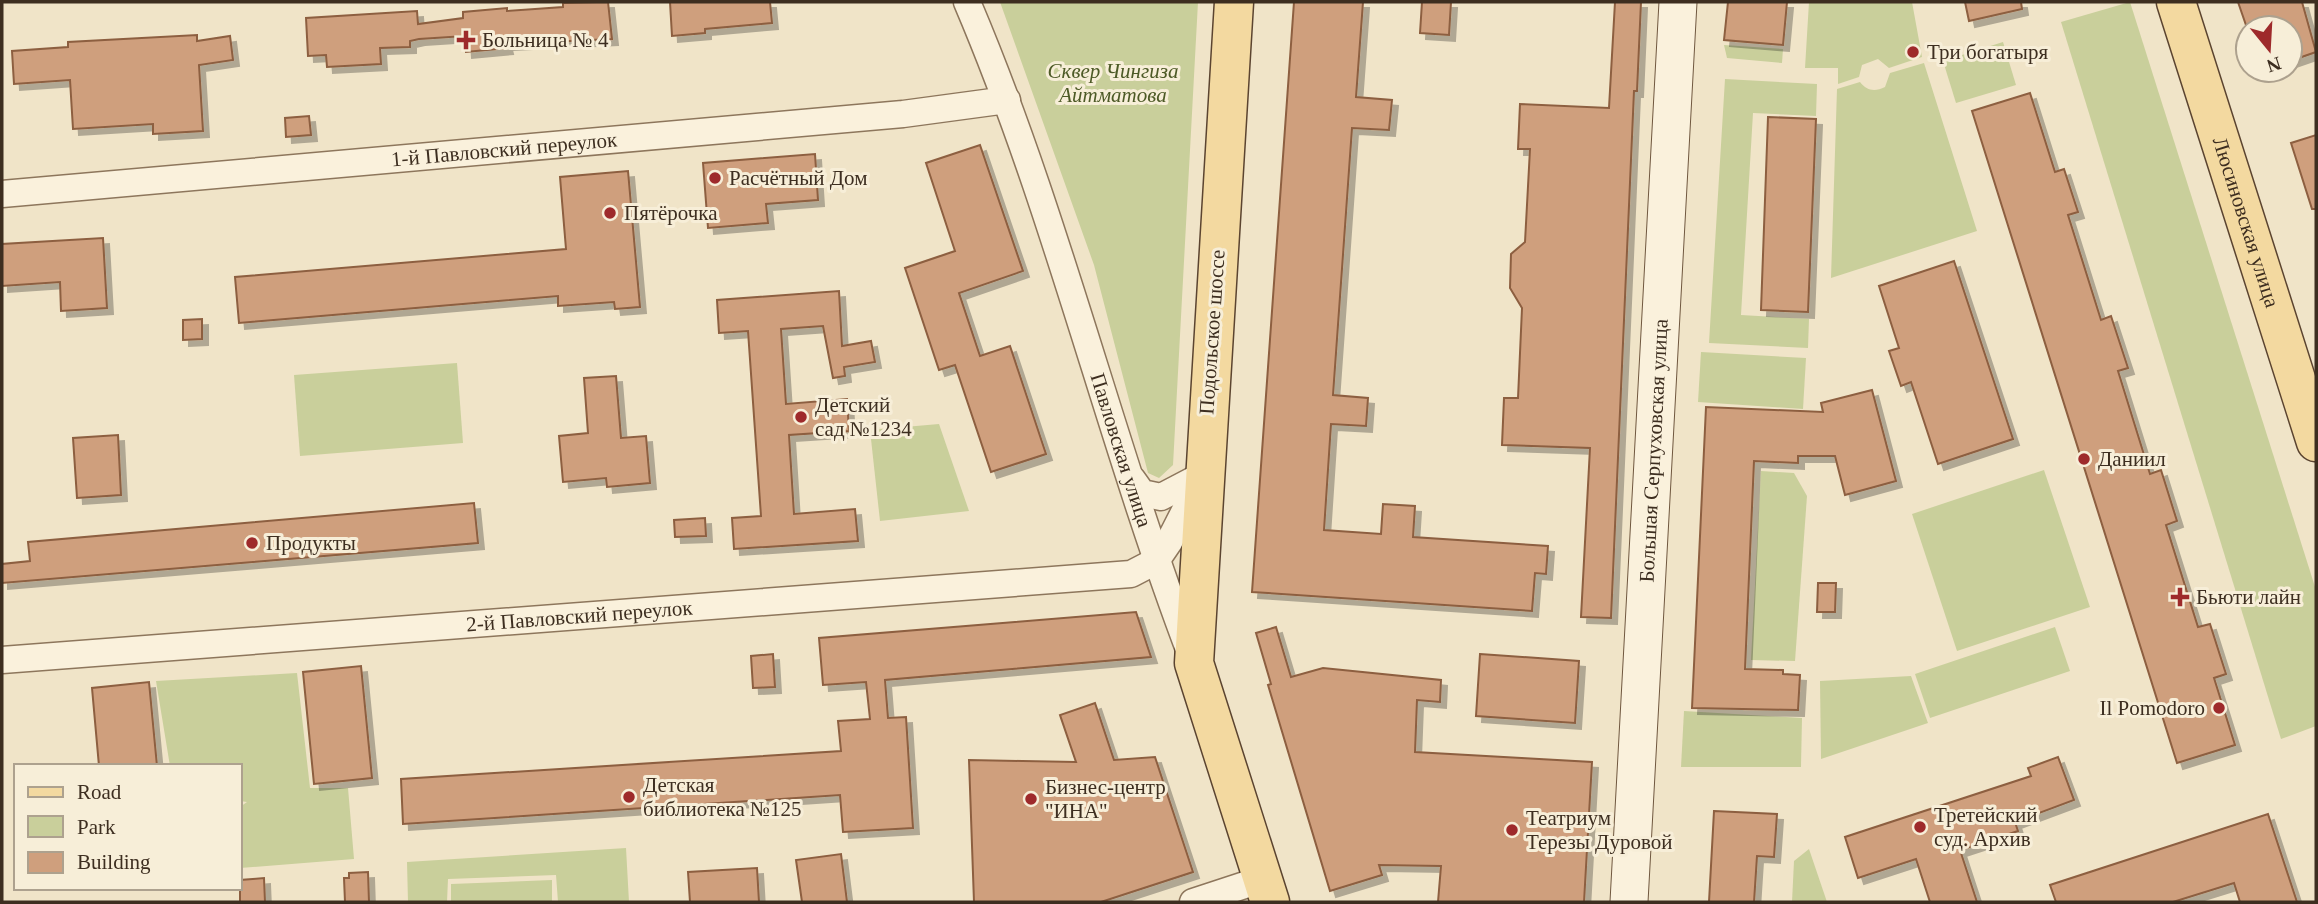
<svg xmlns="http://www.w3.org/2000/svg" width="2318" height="904" viewBox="0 0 2318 904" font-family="'Times New Roman',serif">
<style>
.green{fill:#c9cf9b}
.building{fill:#cf9f7d;stroke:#8d5f41;stroke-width:2;filter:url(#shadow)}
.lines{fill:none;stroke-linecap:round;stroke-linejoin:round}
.street-casing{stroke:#8d765c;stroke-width:29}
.secondary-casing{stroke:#6f573f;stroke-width:39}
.primary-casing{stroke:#5b4430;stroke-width:41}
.street{stroke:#faf1dc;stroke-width:26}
.secondary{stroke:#faf1dc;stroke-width:37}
.primary{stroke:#f3d9a0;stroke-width:38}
.poi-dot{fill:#9e2a2b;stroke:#f7eed8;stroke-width:2.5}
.labels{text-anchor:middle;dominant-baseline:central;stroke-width:6;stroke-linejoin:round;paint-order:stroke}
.poi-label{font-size:21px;fill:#3d2e20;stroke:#f7eed8;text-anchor:start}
.park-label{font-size:21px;font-style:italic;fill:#4d5a26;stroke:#f7eed8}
.street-label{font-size:21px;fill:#3d2e20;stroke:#f7eed8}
</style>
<defs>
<filter id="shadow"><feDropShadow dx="6" dy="6" stdDeviation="0" flood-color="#0004"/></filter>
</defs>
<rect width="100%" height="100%" fill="#f0e4c8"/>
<g class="green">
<path d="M1000,2H1198L1173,465L1159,478L1148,473L1094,265Z"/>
<path d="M1809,2H1912L1922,57L1889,68L1878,59L1862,65L1859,77L1838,84V68H1805Z"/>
<path d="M2130,2L2316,590V726L2281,739L2061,22Z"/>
<path d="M2003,42L2016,85L1956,103L1943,61Z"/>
<path d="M1724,45L1783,49L1782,63L1727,58Z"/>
<path d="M1924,63L1977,231L1831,278L1837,89L1860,82C1867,91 1875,92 1885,87L1890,73Z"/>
<path d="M1725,79L1817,84L1816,116L1753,113L1741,315L1809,319L1808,348L1709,343Z"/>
<path d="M1701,352L1806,358L1803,409L1698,402Z"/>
<path d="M457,363L463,443L300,456L294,375Z"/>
<path d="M939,424L969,511L880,521L870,430Z"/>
<path d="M2044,470L2090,607L1957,651L1912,514Z"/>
<path d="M1761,471L1794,473L1807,496L1795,661L1751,660Z"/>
<path d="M2055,627L2070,671L1930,718L1915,674Z"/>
<path d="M297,673L310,788H348L354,859L240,868V807L247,802L240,801V766H170L156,681Z"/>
<path d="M1911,676L1928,723L1821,759L1820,681Z"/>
<path d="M1684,711L1802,718L1801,767H1681Z"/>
<path d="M626,848L629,902H558L556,875L448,879L447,902H408L407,862Z"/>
<path d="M1809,849L1827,902H1792L1794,861Z"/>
<path d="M552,880V902H451V884Z"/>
</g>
<g class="building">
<path d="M608,2L612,39L506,44L507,48L466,52L465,36L419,39L410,41V47L380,48L381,64L327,67L326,55L308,56L306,18L417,11L418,24L463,18V12L507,8V11L563,7V3Z"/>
<path d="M670,2H770L772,23L705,29V33L672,36Z"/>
<path d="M1294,2H1363L1356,97L1392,100L1389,130L1352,128L1333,395L1368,398L1366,426L1331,424L1324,530L1381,534L1383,504L1415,506L1413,537L1548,546L1546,574L1535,573L1532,611L1252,592Z"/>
<path d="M1422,2H1451L1449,35L1420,33Z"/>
<path d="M1615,2H1641L1637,91H1634L1611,618L1581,617L1590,448L1502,445L1504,398H1518L1522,308L1510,288L1511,254L1525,242L1530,149H1518L1520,104L1609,108Z"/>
<path d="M1728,2H1787L1783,45L1724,40Z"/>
<path d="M1965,2H2021L2022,9L1969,21Z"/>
<path d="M2238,2H2302L2316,52L2290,61V28H2247Z"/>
<path d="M197,35V41L230,36L233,60L199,65L203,131L153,134V124L73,129L70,80L14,84L12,51L68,47V42Z"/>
<path d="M2030,93L2055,172L2064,169L2078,212L2068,215L2101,320L2111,316L2128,368L2118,371L2150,474L2161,470L2177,521L2166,525L2198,627L2210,624L2226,674L2214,678L2235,745L2177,763L1972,111Z"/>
<path d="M309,116L311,135L286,137L285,118Z"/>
<path d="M1768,117L1816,119L1808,312L1761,310Z"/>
<path d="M2316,135V209H2312L2291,143Z"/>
<path d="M980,145L1023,271L959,293L980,356L1010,346L1046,454L991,472L955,365L939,370L905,268L955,251L926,163Z"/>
<path d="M815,154L818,200L766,204L768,223L708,228L703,163Z"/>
<path d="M628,171L640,307L615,309L614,302L558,306V296L239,323L235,277L566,249L560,177Z"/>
<path d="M103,238L107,308L61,311L60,282L2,286V244Z"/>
<path d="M1954,261L2013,439L1938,464L1911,382L1901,386L1889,351L1899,348L1879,286Z"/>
<path d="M839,291L842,346L871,341L875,362L844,367L845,376L833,378L823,326L781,329L786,404L847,399L849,431L789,435L794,514L855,509L858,541L734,549L732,518L761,516L748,331L719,333L717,300Z"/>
<path d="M202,319V339L183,340V320Z"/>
<path d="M616,376L621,438L646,436L650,483L607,487L606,478L563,482L559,436L588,433L584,378Z"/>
<path d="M1872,390L1896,481L1845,495L1835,456H1798V463L1754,461L1745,669L1783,670V674L1800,675L1798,710L1692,708L1706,407L1823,412L1821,403Z"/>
<path d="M118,435L121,495L77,498L73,438Z"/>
<path d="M474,503L478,543L2,583V564L30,561L28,542Z"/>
<path d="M705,518L706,536L675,537L674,520Z"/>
<path d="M1818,583H1836L1835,612H1817Z"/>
<path d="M1136,612L1151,657L885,680L888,718L906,717L913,828L843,832L840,795L403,824L401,779L841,751L838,721L870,719L866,682L823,685L819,638Z"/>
<path d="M1276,627L1291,677L1323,668L1441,680L1440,702L1417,700L1415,752L1592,762L1584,902H1438L1441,866L1379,865L1382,875L1330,891L1268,685L1271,684L1256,633Z"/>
<path d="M773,654L775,687L753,688L751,656Z"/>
<path d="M1480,654L1579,661L1575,723L1476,716Z"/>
<path d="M361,666L372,778L314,784L303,672Z"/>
<path d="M149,682L157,766H99L92,688Z"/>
<path d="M1095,703L1114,760L1155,757L1193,872L1101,902H974L969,760L1076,762L1060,715Z"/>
<path d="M2058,757L2074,800L2015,822L2018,831L1960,850L1977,902H1930L1916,859L1858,878L1845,837L2031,776L2028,768Z"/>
<path d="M1714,811L1777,814L1774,857L1757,856L1754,902H1709Z"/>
<path d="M2268,814L2297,902H2240L2234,883L2173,902H2056L2050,885Z"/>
<path d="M841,854L847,902H802L796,860Z"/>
<path d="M757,868L759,902H690L688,872Z"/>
<path d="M368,872L369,902H345L344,878H349V873Z"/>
<path d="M264,878L265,902H240V880Z"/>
</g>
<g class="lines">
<g class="street-casing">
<g id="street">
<path id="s1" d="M967,2C1057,213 1109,438 1190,652"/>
<path id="s2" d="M2,194L903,114L1007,100"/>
<path d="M1132,479L1142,493L1161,497L1203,475"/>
<path id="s3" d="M2,660L1131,574L1156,561L1169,542L1199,483"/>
<path d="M1193,902L1263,879"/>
</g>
</g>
<g class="secondary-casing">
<g id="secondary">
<path id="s4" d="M1629,902L1678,2"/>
</g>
</g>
<g class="primary-casing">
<g id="primary">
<path d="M1234,2L1194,663L1270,902"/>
<path id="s5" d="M2176,2L2316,442"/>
</g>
</g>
<use href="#street" class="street"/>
<use href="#secondary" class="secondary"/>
<use href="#primary" class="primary"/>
</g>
<g class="poi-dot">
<path d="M462.5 29.5h7v7h7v7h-7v7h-7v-7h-7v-7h7z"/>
<circle cx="1913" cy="52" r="7"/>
<circle cx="715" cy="178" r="7"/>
<circle cx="610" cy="213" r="7"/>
<circle cx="801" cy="417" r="7"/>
<circle cx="2084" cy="459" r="7"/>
<circle cx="252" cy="543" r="7"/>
<path d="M2176.5 586.5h7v7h7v7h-7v7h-7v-7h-7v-7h7z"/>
<circle cx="2219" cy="708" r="7"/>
<circle cx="629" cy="797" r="7"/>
<circle cx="1031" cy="799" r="7"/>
<circle cx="1920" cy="827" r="7"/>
<circle cx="1512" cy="830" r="7"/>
</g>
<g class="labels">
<g class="poi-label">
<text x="482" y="40">Больница № 4</text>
<text x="1927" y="52">Три богатыря</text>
<text x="729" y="178">Расчётный Дом</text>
<text x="624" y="213">Пятёрочка</text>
<text x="815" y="405">Детский<tspan x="815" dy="24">сад №1234</tspan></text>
<text x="2098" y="459">Даниил</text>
<text x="266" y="543">Продукты</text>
<text x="2196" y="597">Бьюти лайн</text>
<text x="2205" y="708" text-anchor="end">Il Pomodoro</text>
<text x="643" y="785">Детская<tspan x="643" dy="24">библиотека №125</tspan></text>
<text x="1045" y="787">Бизнес-центр<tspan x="1045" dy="24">"ИНА"</tspan></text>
<text x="1934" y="815">Третейский<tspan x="1934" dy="24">суд. Архив</tspan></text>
<text x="1526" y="818">Театриум<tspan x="1526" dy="24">Терезы Дуровой</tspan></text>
</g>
<g class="park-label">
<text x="1113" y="71">Сквер Чингиза<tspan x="1113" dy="24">Айтматова</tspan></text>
</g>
<g class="street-label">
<text stroke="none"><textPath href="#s2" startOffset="504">1-й Павловский переулок</textPath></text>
<text stroke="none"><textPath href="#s5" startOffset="231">Люсиновская улица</textPath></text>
<text transform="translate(1212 332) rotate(-86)">Подольское шоссе</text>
<text stroke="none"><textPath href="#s1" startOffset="474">Павловская улица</textPath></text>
<text stroke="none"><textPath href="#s4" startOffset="452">Большая Серпуховская улица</textPath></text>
<text stroke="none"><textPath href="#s3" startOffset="579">2-й Павловский переулок</textPath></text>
</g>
</g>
<rect width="2318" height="904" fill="none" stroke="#3d2e20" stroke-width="7"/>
<rect x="14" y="764" width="228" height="126" fill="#f7eed8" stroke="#ada18e" stroke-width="2"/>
<rect x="28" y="787" width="35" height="10" fill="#f3d9a0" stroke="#ada18e" stroke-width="2"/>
<text x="77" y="799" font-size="21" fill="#3d2e20">Road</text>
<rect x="28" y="816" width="35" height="21" fill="#c9cf9b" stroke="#ada18e" stroke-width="2"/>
<text x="77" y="834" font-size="21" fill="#3d2e20">Park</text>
<rect x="28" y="852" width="35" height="21" fill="#cf9f7d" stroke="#ada18e" stroke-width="2"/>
<text x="77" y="869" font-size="21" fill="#3d2e20">Building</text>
<g transform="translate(2269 49) rotate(162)"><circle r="33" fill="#f7eed8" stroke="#ada18e" stroke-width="2"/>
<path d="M0-5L12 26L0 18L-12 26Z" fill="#9e2a2b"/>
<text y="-10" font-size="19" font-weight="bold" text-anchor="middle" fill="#3d2e20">N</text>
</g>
</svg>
